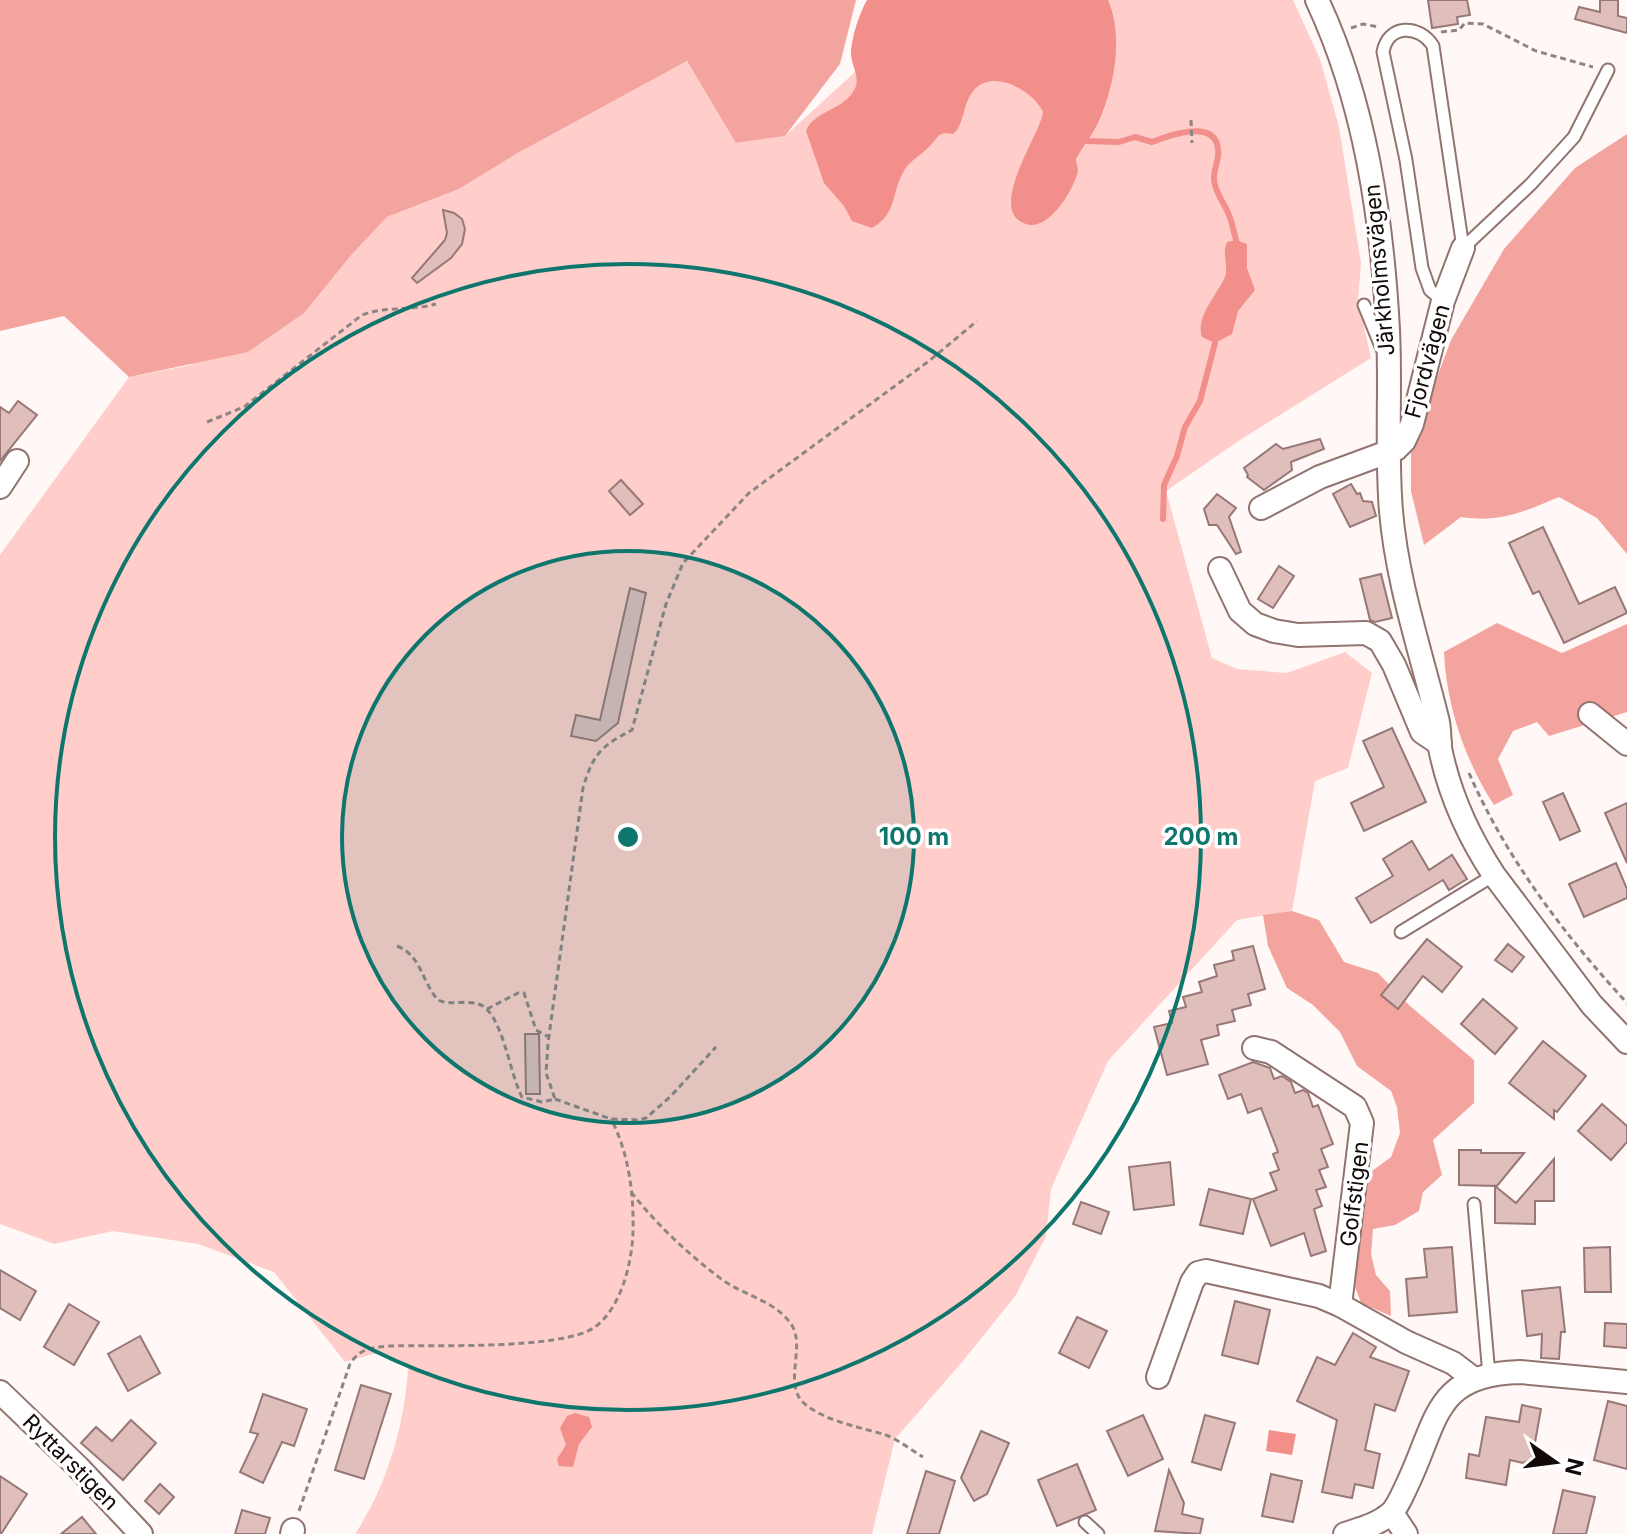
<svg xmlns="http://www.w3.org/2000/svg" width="1627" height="1534" viewBox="0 0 1627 1534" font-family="Inter,sans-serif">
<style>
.green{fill:#ffceca}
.forest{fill:#f4a49f}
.water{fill:#f28f8b}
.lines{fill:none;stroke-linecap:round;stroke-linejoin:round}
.stream{stroke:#f28f8b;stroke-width:6}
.building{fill:#dfbebb;stroke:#977876;stroke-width:2}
.service-casing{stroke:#917370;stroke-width:15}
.minor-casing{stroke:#917370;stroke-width:26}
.path{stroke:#8e8685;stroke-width:3;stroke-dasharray:6 4;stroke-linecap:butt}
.service{stroke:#fff;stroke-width:11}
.minor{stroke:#fff;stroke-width:22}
.ring{fill:none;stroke:#0f766e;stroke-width:4}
.labels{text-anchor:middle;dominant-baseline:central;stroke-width:7;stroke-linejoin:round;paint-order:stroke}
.street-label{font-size:22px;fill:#130908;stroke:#fff}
.centre{fill:#0f766e;stroke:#fff;stroke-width:4}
.ring-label{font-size:24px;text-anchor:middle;font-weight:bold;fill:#0f766e;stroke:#fff;stroke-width:7;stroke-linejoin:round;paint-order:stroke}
</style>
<rect width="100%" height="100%" fill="#fff8f7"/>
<path class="green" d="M934,0H1293L1320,59L1339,127L1361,263L1358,300L1371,358L1240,440L1166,491L1212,658L1237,669L1287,673L1345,652L1372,673L1348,768L1315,781L1292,911L1237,920L1108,1061L1051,1189L1046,1236L1016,1295L963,1361L895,1439L872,1534H355C387,1486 405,1424 408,1367L377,1353L345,1362L274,1272L198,1244L113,1231L54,1244L0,1224V555L129,377L191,365L352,253L387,217L459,189L516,154L687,61L737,143L785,136Z"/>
<g class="forest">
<path d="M0,0H856L840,64L785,136L736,143L687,61L516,154L459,189L387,217L352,254L304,313L248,352L129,377L64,316L0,331Z"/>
<path d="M1627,134V554L1597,518L1559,497C1523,512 1501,523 1461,517L1424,545L1411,491V447L1451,340L1504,249L1575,168Z"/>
<path d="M1497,623L1562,653L1627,624V712L1549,736L1537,722L1513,731L1498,759L1513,795L1494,805C1465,761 1446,704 1444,652Z"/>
<path d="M1292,911L1319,920L1344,962L1378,973L1410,1006L1474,1060V1103L1433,1140L1442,1175L1423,1192L1419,1211L1395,1225L1373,1229L1371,1254L1376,1275L1390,1291L1391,1316L1361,1303L1355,1287L1358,1194L1372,1171L1391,1157L1400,1133L1397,1107L1391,1091L1357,1066L1340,1032L1313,1005L1287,988L1268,946L1263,915Z"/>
</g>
<g class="water">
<path d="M867,0H1108C1123,35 1115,82 1101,116C1095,132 1084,144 1076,159C1076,161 1078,169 1078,171C1074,189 1049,232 1026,224C985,211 1041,134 1043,112C1033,91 994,68 974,90C964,101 965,117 957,130L953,134C937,131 939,137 929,147C921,155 911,160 905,169C890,193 899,212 872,228L852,221L844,206L824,183L806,131C814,111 842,110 853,92C862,79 852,68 851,55C851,39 859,14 867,0Z"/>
<path d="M1236,240L1247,244V268L1255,290L1238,311L1232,334L1215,343L1202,337C1195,318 1216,296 1224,279C1230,267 1221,256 1227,242Z"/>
<path d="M575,1413L589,1417L592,1427L579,1444L573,1467L559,1466L557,1459L566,1445L560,1428L567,1416Z"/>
<path d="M1269,1430L1296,1434L1292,1455L1266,1451Z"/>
</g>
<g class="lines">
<g class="stream">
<path d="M1087,141L1119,142L1135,137L1152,142C1168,136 1215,118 1218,149C1220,159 1213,169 1214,180C1215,193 1225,204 1229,215C1232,223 1234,232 1236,240"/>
<path d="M1163,519L1164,485L1177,456L1185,427L1200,401L1215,343"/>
</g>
</g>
<g class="building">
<path d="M1428,0H1467L1470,15L1457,17L1458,24L1432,28Z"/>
<path d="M1600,0H1618V16L1627,18V33L1575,19L1579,7L1600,12Z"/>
<path d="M443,210L454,213L462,219L465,229L462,244L451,258L417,283L412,278L445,240L447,233Z"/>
<path d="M18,401L37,415L0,461V407L9,413Z"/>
<path d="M1320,439L1324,449L1291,462L1292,470L1264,490L1247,477L1248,475L1244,468L1276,444L1283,449Z"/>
<path d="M621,480L643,504L630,515L609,491Z"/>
<path d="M1351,484L1357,494L1360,493L1363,501L1372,502L1376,516L1350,527L1333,494Z"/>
<path d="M1217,494L1236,508L1229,517L1241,552L1236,554L1217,525H1209L1204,509Z"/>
<path d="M1543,527L1579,604L1615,587L1627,613L1564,643L1539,591L1533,594L1509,543Z"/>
<path d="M1279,566L1294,576L1273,608L1258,599Z"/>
<path d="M1381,574L1392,618L1375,622L1370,620L1360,579Z"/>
<path d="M630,588L646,593L618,723L596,741L571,736L576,715L600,720Z"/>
<path d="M1392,728L1426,802L1364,831L1351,803L1384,787L1363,741Z"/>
<path d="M1563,793L1580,831L1560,840L1543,802Z"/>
<path d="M1627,803V863L1605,813Z"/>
<path d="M1412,841L1429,870L1452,855L1467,879L1449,890L1443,880L1371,923L1356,898L1393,876L1383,859Z"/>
<path d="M1616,863L1627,889V898L1584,917L1569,884Z"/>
<path d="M1427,939L1462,967L1442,992L1423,976L1398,1009L1381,995Z"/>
<path d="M1508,944L1524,957L1512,972L1495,960Z"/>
<path d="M1253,946L1265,989L1248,994L1251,1005L1232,1010L1235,1021L1217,1025L1219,1035L1201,1040L1208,1064L1167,1075L1154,1027L1172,1023L1169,1011L1186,1007L1183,997L1202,992L1199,982L1217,976L1214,965L1234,960L1232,951Z"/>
<path d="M1483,999L1517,1028L1495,1054L1461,1024Z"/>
<path d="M525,1034H539L540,1094H526Z"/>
<path d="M1543,1041L1586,1076L1557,1112L1554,1110V1119L1509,1083Z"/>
<path d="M1253,1062L1270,1068L1274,1079L1282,1076L1291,1082L1295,1093L1303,1090L1308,1093L1313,1107L1318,1105L1333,1144L1321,1149L1328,1167L1319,1170L1326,1187L1316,1190L1322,1206L1314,1209L1326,1251L1311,1256L1304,1233L1271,1246L1253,1199L1277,1190L1270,1173L1279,1170L1273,1154L1278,1152L1261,1108L1248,1113L1241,1094L1228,1099L1219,1075Z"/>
<path d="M1602,1104L1627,1126V1142L1611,1160L1578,1131Z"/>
<path d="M1459,1150H1481V1153H1524L1497,1186L1459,1185Z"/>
<path d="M1554,1159V1201H1535V1224L1495,1223V1186L1516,1203Z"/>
<path d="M1170,1162L1174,1205L1134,1210L1129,1167Z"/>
<path d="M1209,1189L1251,1199L1243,1234L1200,1225Z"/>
<path d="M1081,1202L1109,1212L1101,1234L1073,1224Z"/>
<path d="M1452,1247L1457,1312L1409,1316L1406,1279L1427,1277L1424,1249Z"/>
<path d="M1610,1247L1611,1292H1585L1584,1248Z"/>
<path d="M0,1270L36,1291L20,1320L0,1308Z"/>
<path d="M1560,1287L1565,1332H1561L1559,1359L1541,1358L1542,1334L1527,1336L1522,1291Z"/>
<path d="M1235,1301L1270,1310L1258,1364L1222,1355Z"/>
<path d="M69,1304L99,1322L74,1365L44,1347Z"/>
<path d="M1077,1317L1107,1331L1089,1368L1059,1353Z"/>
<path d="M1605,1323L1627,1324V1348L1604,1346Z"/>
<path d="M1353,1333L1376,1347L1370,1357L1409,1371L1395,1411L1375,1404L1365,1450L1380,1454L1373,1488L1355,1484L1352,1498L1322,1492L1337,1420L1297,1401L1317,1357L1335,1365Z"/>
<path d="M140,1336L160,1373L128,1391L108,1354Z"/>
<path d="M361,1385L391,1394L364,1479L335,1470Z"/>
<path d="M263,1394L307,1409L294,1446L282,1442L263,1483L240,1472L258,1434L250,1432Z"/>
<path d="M1608,1401L1627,1406V1469L1594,1460Z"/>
<path d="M1522,1405L1541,1409L1532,1459L1523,1463L1510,1460L1506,1485L1466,1478L1469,1454L1479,1456L1486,1417L1519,1422Z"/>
<path d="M1143,1415L1163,1459L1128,1476L1107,1431Z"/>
<path d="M1205,1415L1235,1423L1221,1470L1192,1462Z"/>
<path d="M131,1420L156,1443L123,1480L81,1443L96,1427L112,1441Z"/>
<path d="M981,1431L1009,1443L987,1494L974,1501L961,1478Z"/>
<path d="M1077,1464L1096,1510L1057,1526L1038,1480Z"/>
<path d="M1169,1470L1184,1503L1182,1514L1203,1519L1200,1534L1155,1531Z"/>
<path d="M926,1471L955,1481L939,1534H907Z"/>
<path d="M1271,1474L1302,1481L1293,1522L1262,1516Z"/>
<path d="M0,1476L27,1494L1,1534H0Z"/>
<path d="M160,1484L174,1497L159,1514L145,1501Z"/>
<path d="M1563,1490L1595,1497L1586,1534H1553Z"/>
<path d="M242,1510L270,1518L265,1534H235Z"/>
<path d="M82,1517L96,1534H61Z"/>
</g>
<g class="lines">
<g class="service-casing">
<g id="service">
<path d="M1463,248L1531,184L1574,137L1608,70"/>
<path d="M1443,301L1430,290L1422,268L1406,160L1383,52C1388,24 1419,24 1433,46L1463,248"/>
<path d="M1364,305L1382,349H1387"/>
<path d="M1401,932L1494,875"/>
<path d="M1474,1204L1489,1375"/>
<path d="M1085,1522L1098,1534"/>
</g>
</g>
<g class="minor-casing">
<g id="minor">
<path d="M1317,0C1365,102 1382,218 1388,330C1391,390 1386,451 1391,511C1397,582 1420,649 1437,718C1440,728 1439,738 1440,748C1449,793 1469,837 1494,875L1592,1005L1627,1042"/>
<path d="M0,487L17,461"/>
<path d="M1261,508L1320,477L1396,449L1404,441L1412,424L1443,301L1463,248"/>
<path d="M1220,569L1240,611L1255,624L1274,631L1298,635L1366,633L1380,641L1394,665L1422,732L1440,744"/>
<path d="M1590,714L1627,744"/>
<path d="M1254,1048L1271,1052L1355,1107L1362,1123L1340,1305"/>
<path d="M1158,1377L1192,1282L1198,1273L1206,1271L1319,1296L1340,1305L1406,1342L1453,1363L1474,1379"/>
<path d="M0,1392L78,1467L141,1534"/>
<path d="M1392,1513L1406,1534"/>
<path d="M292,1534L293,1530"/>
<path d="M1345,1534C1360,1529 1377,1525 1390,1514C1398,1507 1403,1493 1408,1483C1438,1420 1434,1374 1520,1372L1627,1382"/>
</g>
</g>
<g class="path">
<path d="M1351,28L1363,24L1379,27"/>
<path d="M1441,32L1459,30L1465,23L1483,24L1536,51L1593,67"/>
<path d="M1191,120L1192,143"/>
<path d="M207,422L244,407L362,315C386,306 411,311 436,304"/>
<path d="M1469,773C1506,858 1565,936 1627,1003"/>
<path d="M397,946C421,955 422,982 438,1000C452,1006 467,999 481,1005C503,1016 510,1075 522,1097L542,1102L555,1099L546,1073L548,1043L583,788C593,754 601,746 632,730L666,604L683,563L749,493L929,361L977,321"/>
<path d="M487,1009L518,993H524L536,1030L549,1037"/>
<path d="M555,1099L611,1119L639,1120L646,1118L670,1097L716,1047"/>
<path d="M631,1192C658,1226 689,1255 724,1281C746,1296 775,1301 791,1324C807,1347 781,1386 806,1405C828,1422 860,1427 886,1435C899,1440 911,1450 923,1457"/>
<path d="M299,1511L350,1364C360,1348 371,1348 389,1346C433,1345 563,1350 595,1327C621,1308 632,1263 633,1232C634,1195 629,1153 611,1119"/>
</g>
<use href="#service" class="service"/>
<use href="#minor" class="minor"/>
</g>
<circle cx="628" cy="837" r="286" fill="#0f766e" fill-opacity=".12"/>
<g class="ring">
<circle cx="628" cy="837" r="286"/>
<circle cx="628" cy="837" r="573"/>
</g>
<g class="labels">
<g class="street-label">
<text transform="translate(1379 270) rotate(-95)">Järkholmsvägen</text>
<text transform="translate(1427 361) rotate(-75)">Fjordvägen</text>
<text transform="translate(1354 1194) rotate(-83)">Golfstigen</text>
<text transform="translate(71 1462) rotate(45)">Ryttarstigen</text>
</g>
</g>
<circle cx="628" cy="837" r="12" class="centre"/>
<g class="ring-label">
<text x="914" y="845">100 m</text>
<text x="1201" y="845">200 m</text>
</g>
<g transform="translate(1555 1462) rotate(104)" stroke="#ffffff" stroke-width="6" paint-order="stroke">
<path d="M0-6L14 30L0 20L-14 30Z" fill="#130908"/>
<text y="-12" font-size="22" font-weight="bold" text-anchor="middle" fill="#130908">N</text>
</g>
</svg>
